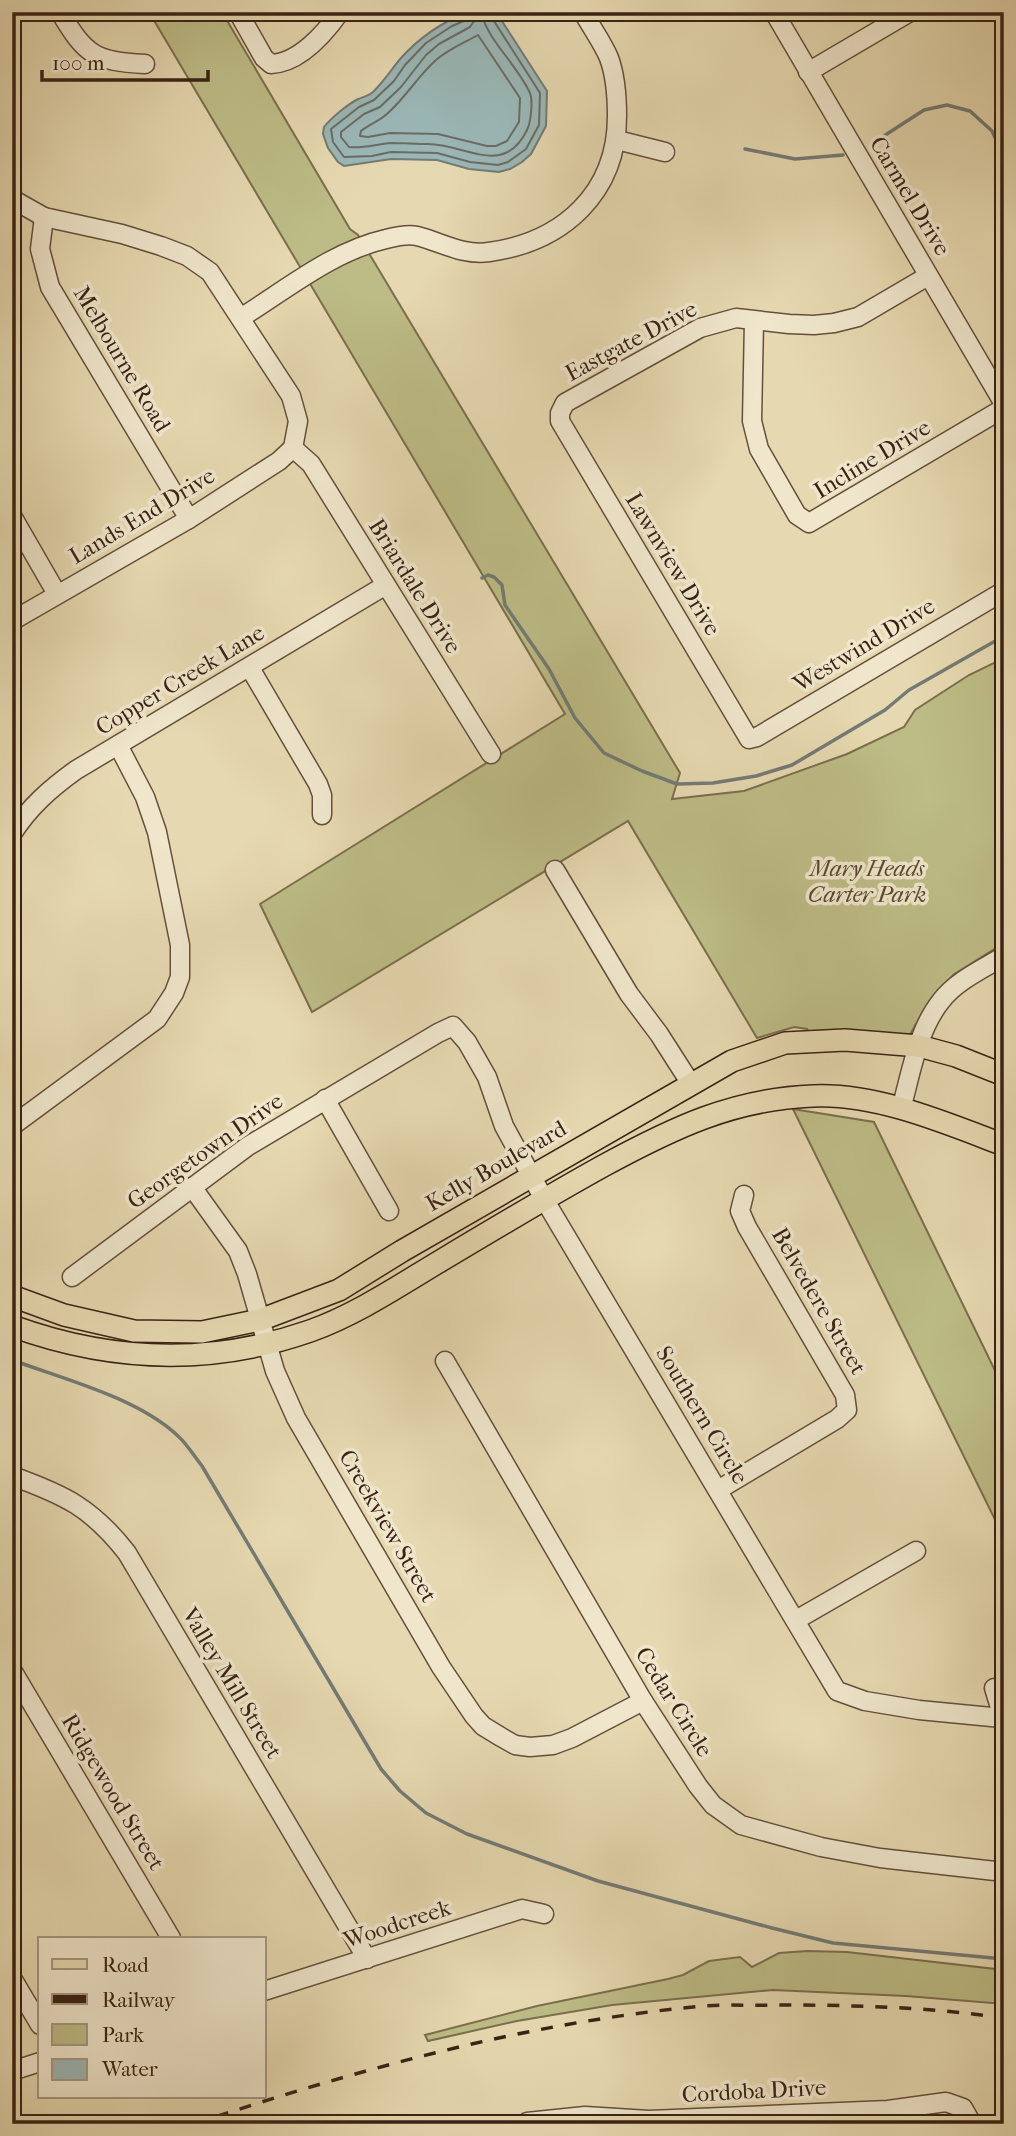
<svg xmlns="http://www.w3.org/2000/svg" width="1016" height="2136" viewBox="0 0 1016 2136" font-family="'IM FELL French Canon',serif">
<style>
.green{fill:#bdbc86;stroke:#7b6f4d;stroke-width:2}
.water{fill:#9ab7b6;stroke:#737b75;stroke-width:2}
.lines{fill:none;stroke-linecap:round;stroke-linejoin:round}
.shore{stroke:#6a6c65;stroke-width:2}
.stream{stroke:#737b75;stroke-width:3.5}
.minor-casing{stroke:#64503b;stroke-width:21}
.major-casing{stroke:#392214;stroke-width:24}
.minor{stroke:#efe6cc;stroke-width:18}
.major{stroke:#e6d8b0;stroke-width:21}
.rail{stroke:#392214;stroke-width:3.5;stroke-dasharray:12 12;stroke-linecap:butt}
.labels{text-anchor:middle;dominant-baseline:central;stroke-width:7;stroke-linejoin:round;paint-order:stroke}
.street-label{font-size:23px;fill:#392214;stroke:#efe6cc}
.park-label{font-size:23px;font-style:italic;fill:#5a4830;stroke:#efe6cc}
</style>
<rect width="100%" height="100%" fill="#e6d8b0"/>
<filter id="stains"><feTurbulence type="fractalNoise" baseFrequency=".00286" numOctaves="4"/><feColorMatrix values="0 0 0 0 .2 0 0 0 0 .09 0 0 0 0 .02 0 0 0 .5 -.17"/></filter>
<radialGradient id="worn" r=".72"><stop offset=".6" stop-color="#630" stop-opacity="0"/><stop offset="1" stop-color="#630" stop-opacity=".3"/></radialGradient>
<g class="green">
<path d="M149,12H222L350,229L358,235L680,773L672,799L744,791L847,754L904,727L915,710L969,675L1004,658V943L953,975L923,1012L908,1038H813L807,1029L794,1027L757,1038L628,821L312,1012L260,904L565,714Z"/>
<path d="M793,1109L874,1122L1004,1389V1538Z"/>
<path d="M807,1951L847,1952L1004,1970V2004L906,1996L773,1990L612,2005L517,2021L428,2041L425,2035L537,2006L668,1979L683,1975L709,1961L740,1957L752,1967L779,1953Z"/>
</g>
<path class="water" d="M468,12H495L498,15L547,91L546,126L531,154L522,162L510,169L499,172L469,169L437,160L391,159L344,166L338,162L328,148L323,134L324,127C332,117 347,105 358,99C364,97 368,96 373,92C384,81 391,70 401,58C420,37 442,22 468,12Z"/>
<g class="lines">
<g class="shore">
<path d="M467,12L464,21L452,26L426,43L405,65L394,81L374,100L359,107L331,129L333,142L344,157L372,156L391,152L437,153L470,162L498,165L508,162L526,149L539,125L540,93L492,18L491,12"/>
<path d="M479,14L482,16C491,44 518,66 530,93C533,101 531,122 527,130C504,178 466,144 428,144C416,144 403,143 391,143C376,144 363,149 349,147L341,137V132L364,114L380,107L401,87L426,55L439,44L470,27Z"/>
<path d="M478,35L520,98L519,122L507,141L496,146H487L438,134L390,133L368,137L360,136L361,131C369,124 380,121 388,113C406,97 418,76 436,60C449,49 464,43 478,35Z"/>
</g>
<g class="stream">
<path d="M873,143L924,110L947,105L970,111L992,131L1004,157"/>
<path d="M745,149L795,159L843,155"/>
<path d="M482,578L488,575L494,577L502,585L505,605L549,669L575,718L604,753L642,771L677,784L713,783L756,776L792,765L885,710L909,690L1004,636"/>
<path d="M12,1360C64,1379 138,1398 178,1436C187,1444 194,1456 202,1466L381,1769L400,1791L426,1813L467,1834L598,1881L772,1928L833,1943L1004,1959"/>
</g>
<g class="minor-casing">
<g id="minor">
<path d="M60,12C86,56 95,61 145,64"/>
<path d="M238,12L264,58L271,64C299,63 325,33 340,12"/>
<path d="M774,12L1004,404"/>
<path d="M808,72L910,12"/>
<path d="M617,140L665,152"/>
<path d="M12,199L44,217L122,234L161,246L187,256L210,272L291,396L298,421L293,448"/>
<path d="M44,217L40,249L50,287L189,519"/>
<path d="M928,276L858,317L834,323L814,325L789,324L736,318L700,328L565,403L560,413V421L749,739L757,737L1004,591"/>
<path d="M242,317C287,289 333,251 386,239C394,237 408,234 417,236C441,242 463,256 489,252C563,242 617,193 617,116C617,97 616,77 609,58C603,43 591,27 583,12"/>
<path d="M754,321L752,421L759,449L797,515L809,523L1004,408"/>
<path d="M293,448L311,464L491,754"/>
<path d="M12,516L57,594"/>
<path d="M12,621L189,519L279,461L293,448"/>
<path d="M250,668L318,784L322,795V815"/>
<path d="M12,834C29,807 51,788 76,770L386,585"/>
<path d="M555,870L629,994L659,1034L691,1084"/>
<path d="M325,1099L389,1211"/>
<path d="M901,1109C911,1074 917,1031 941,1001C956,981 983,969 1004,956"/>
<path d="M12,1126L157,1019L174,993L180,977V945L157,832L145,797L118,745"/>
<path d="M192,1187L238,1251L247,1274L275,1371L296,1418L441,1667L474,1716L483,1726L501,1737L515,1745L530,1747L553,1745L572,1738L643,1701"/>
<path d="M72,1277L248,1146L438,1033L453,1026L467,1042L487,1077L504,1126L544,1199L837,1691L865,1701L919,1710L1002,1718"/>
<path d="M445,1361L643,1701L698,1786L713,1805L741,1825L821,1847L880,1858L1004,1872"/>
<path d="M12,1476C65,1495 92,1508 127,1553L367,1959"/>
<path d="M718,1490L837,1419L847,1410L845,1395L747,1227L740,1211L744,1195"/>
<path d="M796,1620L916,1551"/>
<path d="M12,1670L171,1938"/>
<path d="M994,1688L1004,1721"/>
<path d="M12,1978L40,2025"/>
<path d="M264,1991L522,1909L544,1914"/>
<path d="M12,2071L40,2062"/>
<path d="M527,2122L585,2116L649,2120L888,2110L946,2102L963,2108L972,2124"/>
</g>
</g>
<g class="major-casing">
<g id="major">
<path d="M12,1296L64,1315L134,1331L202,1332L260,1320L339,1290L402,1251L732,1061L785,1043L845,1040L919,1046L956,1056L1004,1075"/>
<path d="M12,1326C111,1362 210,1366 310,1331C355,1315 397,1287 437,1263C492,1230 547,1197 603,1166C673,1128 733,1099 813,1096C876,1093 946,1123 1004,1145"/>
</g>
</g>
<use href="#minor" class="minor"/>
<use href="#major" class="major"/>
<path class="rail" d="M194,2124C359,2069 529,2022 703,2006C727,2004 752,2006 777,2005C853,2005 929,2007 1004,2018"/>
</g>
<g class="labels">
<g class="street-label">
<text transform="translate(910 196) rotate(59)">Carmel Drive</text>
<text transform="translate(631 341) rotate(-28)">Eastgate Drive</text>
<text transform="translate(122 359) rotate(59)">Melbourne Road</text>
<text transform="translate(872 459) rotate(-31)">Incline Drive</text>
<text transform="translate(142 516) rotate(-31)">Lands End Drive</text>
<text transform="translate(673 564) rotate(59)">Lawnview Drive</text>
<text transform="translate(415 586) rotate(58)">Briardale Drive</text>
<text transform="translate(864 645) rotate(-31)">Westwind Drive</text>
<text transform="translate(180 680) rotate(-31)">Copper Creek Lane</text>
<text transform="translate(205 1151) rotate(-35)">Georgetown Drive</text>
<text transform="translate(496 1166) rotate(-30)">Kelly Boulevard</text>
<text transform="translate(819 1301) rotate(60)">Belvedere Street</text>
<text transform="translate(702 1415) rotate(59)">Southern Circle</text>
<text transform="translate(388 1526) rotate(60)">Creekview Street</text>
<text transform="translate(232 1683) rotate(59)">Valley Mill Street</text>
<text transform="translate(674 1702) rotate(58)">Cedar Circle</text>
<text transform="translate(113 1792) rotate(59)">Ridgewood Street</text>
<text transform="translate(397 1924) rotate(-18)">Woodcreek</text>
<text transform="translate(754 2091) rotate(-3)">Cordoba Drive</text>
</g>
<g class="park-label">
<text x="867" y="868">Mary Heads<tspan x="867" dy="26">Carter Park</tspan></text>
</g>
</g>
<rect width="1016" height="2136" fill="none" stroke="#e6d8b0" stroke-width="42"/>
<rect x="14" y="14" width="988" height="2108" fill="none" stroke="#392214" stroke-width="3.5"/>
<rect x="21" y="21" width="974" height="2094" fill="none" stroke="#392214" stroke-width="2"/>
<rect x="38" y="1937" width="228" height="161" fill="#efe6cc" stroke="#a69882" stroke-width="2"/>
<rect x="52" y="1959" width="35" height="10" fill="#e6d8b0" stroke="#a69882" stroke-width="2"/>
<text x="102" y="1972" font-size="21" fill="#392214">Road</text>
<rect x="52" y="1994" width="35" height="10" fill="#392214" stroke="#a69882" stroke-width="2"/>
<text x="102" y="2007" font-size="21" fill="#392214">Railway</text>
<rect x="52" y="2024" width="35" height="21" fill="#bdbc86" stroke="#a69882" stroke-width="2"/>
<text x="102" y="2042" font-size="21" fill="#392214">Park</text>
<rect x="52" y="2059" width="35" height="21" fill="#9ab7b6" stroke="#a69882" stroke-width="2"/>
<text x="102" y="2076" font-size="21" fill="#392214">Water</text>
<path d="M42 70v10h166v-10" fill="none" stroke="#392214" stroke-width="3.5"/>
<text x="52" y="70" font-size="21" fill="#392214" stroke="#efe6cc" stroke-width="5" paint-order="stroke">100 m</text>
<rect width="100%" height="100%" filter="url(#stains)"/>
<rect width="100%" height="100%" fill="url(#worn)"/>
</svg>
